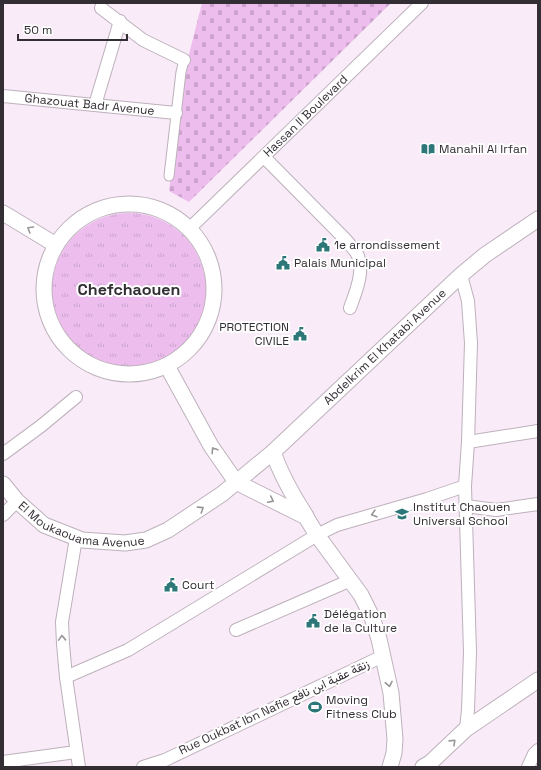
<svg xmlns="http://www.w3.org/2000/svg" width="541" height="770" viewBox="0 0 541 770" font-family="'Space Grotesk',Vazirmatn,sans-serif">
<style>
.grass{fill:url(#grass-tufts)}
.cemetery{fill:url(#cemetery-stones)}
.lines{fill:none;stroke-linecap:round;stroke-linejoin:round}
.pedestrian-casing{stroke:#bdb1bc;stroke-width:11}
.minor-casing{stroke:#bdb1bc;stroke-width:14}
.tertiary-casing{stroke:#bdb1bc;stroke-width:17}
.pedestrian{stroke:#fff;stroke-width:9}
.minor{stroke:#fff;stroke-width:12}
.tertiary{stroke:#fff;stroke-width:15}
.oneway{stroke:#999699}
.labels{text-anchor:middle;dominant-baseline:central;stroke-width:4;stroke-linejoin:round;paint-order:stroke}
.street-label{font-size:12px;fill:#332e33;stroke:#fefefe}
.poi-label{font-size:12px;fill:#332e33;stroke:#fefefe;text-anchor:start}
.district-label{font-size:16px;font-weight:bold;fill:#332e33;stroke:#fefefe}
</style>
<defs>
<pattern id="grass-tufts" width="24" height="20" patternUnits="userSpaceOnUse"><rect width="24" height="20" fill="#edbded"/><path d="M3 7l-1-3M5 7V3M7 7l1-3M15 17l-1-3M17 17v-4M19 17l1-3" fill="none" stroke="#cca3cc"/></pattern>
<pattern id="cemetery-stones" width="16" height="16" patternUnits="userSpaceOnUse"><rect width="16" height="16" fill="#edbded"/><path d="M2 7V4a2 2 0 0 1 4 0v3zM10 15v-3a2 2 0 0 1 4 0v3z" fill="#cca3cc"/></pattern>
</defs>
<rect width="100%" height="100%" fill="#f9ecf8"/>
<circle class="grass" cx="129" cy="290" r="77"/>
<path class="cemetery" d="M202,3H391L189,202L169,191L187,62Z"/>
<g class="lines">
<g class="pedestrian-casing">
<path id="pedestrian" d="M169,176L181,72L184,60"/>
</g>
<g class="minor-casing">
<g id="minor">
<path d="M101,8L143,40L184,60"/>
<path id="s1" d="M3,96L176,113"/>
<path d="M95,105L120,21"/>
<path d="M264,157L346,240C349,244 353,248 356,252C366,269 356,291 350,308"/>
<path id="s2" d="M190,228L422,3"/>
<path d="M461,275L468,301L471,343L468,442L465,486L470,652L468,710L466,729"/>
<path d="M468,442L538,431"/>
<path d="M3,454L41,426L76,397"/>
<path d="M466,506L496,510L538,504"/>
<path d="M3,515L17,501"/>
<path d="M76,538L62,622L63,644L66,677L79,767"/>
<path d="M236,630L351,580"/>
<path d="M66,677L128,650L317,535L337,525L427,499L465,486"/>
<path d="M3,762L76,752"/>
<path d="M143,767L165,760L383,656"/>
<path d="M528,767L534,754L538,750"/>
</g>
</g>
<g class="tertiary-casing">
<g id="tertiary">
<circle cx="129" cy="289" r="85"/>
<path d="M3,213L56,245"/>
<path d="M167,366L211,446L236,482L306,517L317,535L361,595L372,617L379,639L391,693L395,739L394,753L390,767"/>
<path d="M273,452C281,475 293,496 306,516"/>
<path id="s3" d="M3,484L17,501L44,525L82,540L125,543L146,540L168,530L222,494L273,452L461,275L485,255L538,219"/>
<path d="M423,767L430,763L466,729L538,680"/>
</g>
</g>
<use href="#pedestrian" class="pedestrian"/>
<use href="#minor" class="minor"/>
<use href="#tertiary" class="tertiary"/>
</g>
<defs><path id="oneway-chevron" d="M-2-3.5L2.5 0L-2 3.5" fill="none" stroke-width="1.6" stroke-linecap="round" stroke-linejoin="round"/></defs>
<g class="oneway">
<use href="#oneway-chevron" transform="translate(30 229) rotate(-149)"/>
<use href="#oneway-chevron" transform="translate(214 450) rotate(-123)"/>
<use href="#oneway-chevron" transform="translate(271 500) rotate(26)"/>
<use href="#oneway-chevron" transform="translate(201 509) rotate(-33)"/>
<use href="#oneway-chevron" transform="translate(374 514) rotate(164)"/>
<use href="#oneway-chevron" transform="translate(62 638) rotate(-92)"/>
<use href="#oneway-chevron" transform="translate(389 684) rotate(79)"/>
<use href="#oneway-chevron" transform="translate(453 742) rotate(-44)"/>
</g>
<defs>
<g id="library-bare" transform="scale(1.08)"><path d="M-6-4Q-3-5.5-.7-3.5V5Q-3 3-6 4ZM6-4Q3-5.5 .7-3.5V5Q3 3 6 4Z" fill="#2d7778" stroke="#fefefe" stroke-width="2.5" paint-order="stroke"/></g>
<g id="civic-bare" transform="scale(1.08)"><path d="M-.6-6.5H3V-4.5H.6V-3L4-1V1h2V6H-6V1h2V-1L-.6-3ZM-1.2 2.5V6h2.4V2.5Z" fill="#2d7778" stroke="#fefefe" stroke-width="2.5" paint-order="stroke"/></g>
<g id="university-bare" transform="scale(1.08)"><path d="M0-5L7-2L0 1L-7-2ZM-4 1L0 2.5L4 1V4Q0 6-4 4Z" fill="#2d7778" stroke="#fefefe" stroke-width="2.5" paint-order="stroke"/></g>
<g id="stadium-bare" transform="scale(1.08)"><path d="M0-5a6.5 5 0 1 0 0 10a6.5 5 0 1 0 0-10ZM-3.5-1.8h7v3.6h-7Z" fill="#2d7778" stroke="#fefefe" stroke-width="2.5" paint-order="stroke"/></g>
</defs>
<g fill-rule="evenodd">
<use href="#library-bare" x="428" y="149"/>
<use href="#civic-bare" x="323" y="245"/>
<use href="#civic-bare" x="283" y="263"/>
<use href="#civic-bare" x="300" y="334"/>
<use href="#university-bare" x="402" y="514"/>
<use href="#civic-bare" x="171" y="585"/>
<use href="#civic-bare" x="313" y="621"/>
<use href="#stadium-bare" x="315" y="707"/>
</g>
<g class="labels">
<g class="street-label">
<text stroke="none"><textPath href="#s1" startOffset="87">Ghazouat Badr Avenue</textPath></text>
<text stroke="none"><textPath href="#s2" startOffset="161">Hassan II Boulevard</textPath></text>
<text stroke="none"><textPath href="#s3" startOffset="472">Abdelkrim El Khatabi Avenue</textPath></text>
<text stroke="none"><textPath href="#s3" startOffset="94">El Moukaouama Avenue</textPath></text>
<text transform="translate(274 707) rotate(-25)">Rue Oukbat Ibn Nafie زنقة عقبة ابن نافع</text>
</g>
<g class="poi-label">
<text x="439" y="149">Manahil Al Irfan</text>
<text x="334" y="245">1e arrondissement</text>
<text x="294" y="263">Palais Municipal</text>
<text x="289" y="327" text-anchor="end">PROTECTION<tspan x="289" dy="14">CIVILE</tspan></text>
<text x="413" y="507">Institut Chaouen<tspan x="413" dy="14">Universal School</tspan></text>
<text x="182" y="585">Court</text>
<text x="324" y="614">Délégation<tspan x="324" dy="14">de la Culture</tspan></text>
<text x="326" y="700">Moving<tspan x="326" dy="14">Fitness Club</tspan></text>
</g>
<g class="district-label">
<text x="129" y="289">Chefchaouen</text>
</g>
</g>
<rect width="541" height="770" fill="none" stroke="#332e33" stroke-width="8"/>
<path d="M18 34v6h109v-6" fill="none" stroke="#332e33" stroke-width="2"/>
<text x="24" y="34" font-size="12" fill="#332e33" stroke="#fefefe" stroke-width="3" paint-order="stroke">50 m</text>
</svg>
